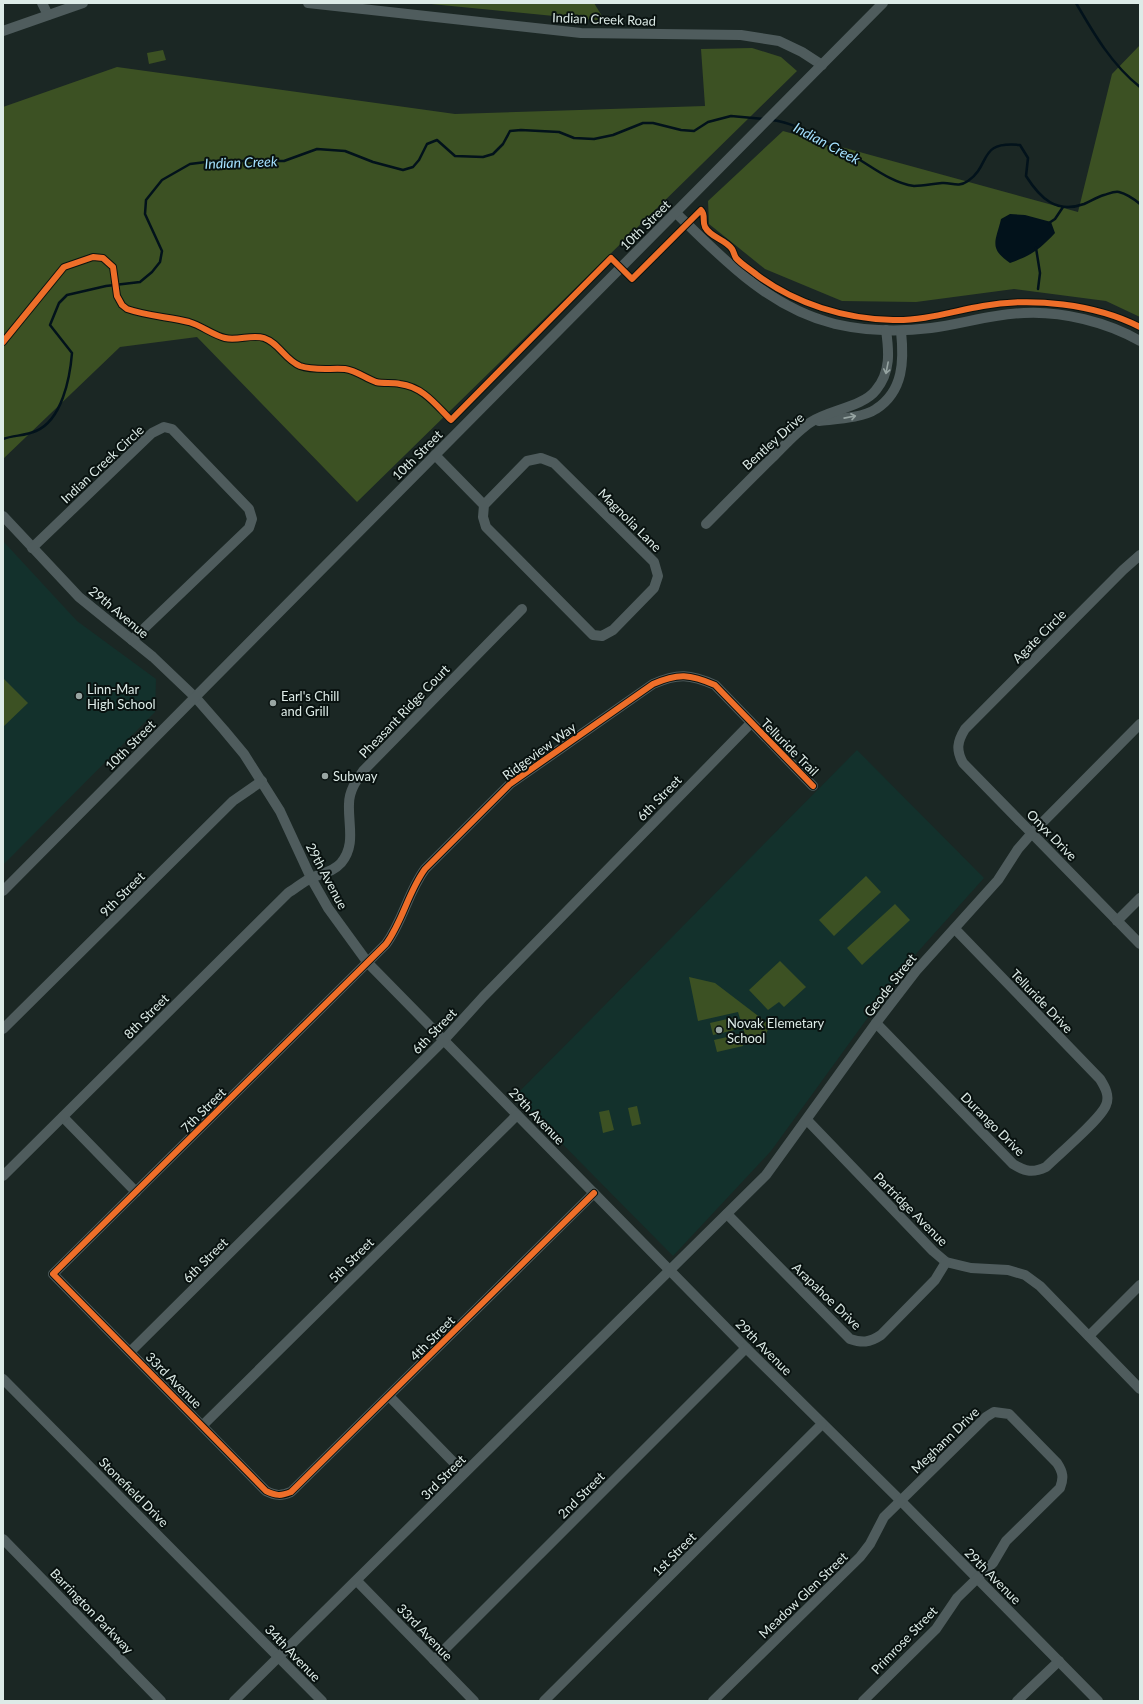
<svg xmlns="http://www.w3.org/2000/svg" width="1143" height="1704" viewBox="0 0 1143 1704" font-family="Lato,sans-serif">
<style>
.built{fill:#13312c}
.green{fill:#3c5123}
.water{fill:#02121b}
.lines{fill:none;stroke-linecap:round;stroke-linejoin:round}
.stream{stroke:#02121b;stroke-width:2.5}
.minor{stroke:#4f5c5d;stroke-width:10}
.cycleway-casing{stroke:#091210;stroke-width:8}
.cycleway{stroke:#ee6e29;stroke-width:6}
.oneway{stroke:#96a4a2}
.poi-dot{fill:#99a6a3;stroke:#091210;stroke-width:1.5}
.labels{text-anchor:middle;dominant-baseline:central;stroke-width:4;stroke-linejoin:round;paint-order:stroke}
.street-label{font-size:13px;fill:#ddebe7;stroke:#091210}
.poi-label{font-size:13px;fill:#ddebe7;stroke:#091210;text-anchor:start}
.water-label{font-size:14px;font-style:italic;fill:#a4e1ff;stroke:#091210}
</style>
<rect width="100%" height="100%" fill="#1b2724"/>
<g class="built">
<path d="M3,541L77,621L156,679L155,712L3,865Z"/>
<path d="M857,750L984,878L906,965L771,1151L673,1256L515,1096Z"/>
</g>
<g class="green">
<path d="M421,3H594L605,21Z"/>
<path d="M1140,45V317L1106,301L1014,289L916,302L842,301L765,269L709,224L708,201L783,131L1078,212L1112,74Z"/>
<path d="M752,48L781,57L797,71L357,502L197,337L120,347L3,459V107L117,67L455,114L705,106L701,49Z"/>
<path d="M163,50L166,60L149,64L147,53Z"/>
<path d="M3,678L28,703L3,727Z"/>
<path d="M866,876L881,892L834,936L819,920Z"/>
<path d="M895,904L910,920L862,965L847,948Z"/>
<path d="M780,961L806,987L784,1007L779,1002L768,1010L749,990Z"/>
<path d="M689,977L715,983L770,1025L766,1034L747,1041L738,1012L698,1021Z"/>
<path d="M736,1017L739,1029L713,1035L710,1023Z"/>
<path d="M740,1034L743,1046L717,1052L714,1040Z"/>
<path d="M637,1106L641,1124L632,1126L628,1108Z"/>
<path d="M609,1110L614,1130L603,1133L599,1112Z"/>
</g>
<path class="water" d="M1010,214L1025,215L1051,222L1055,233C1039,250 1032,255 1010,263C988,248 996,241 1001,219Z"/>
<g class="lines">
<g class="stream">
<path d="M1076,3C1094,34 1112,65 1140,87"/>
<path d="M772,120C796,123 811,135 832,146C841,150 850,153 857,158C875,169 893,183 914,186C923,186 932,184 942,183C951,182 958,188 968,181C992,164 977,141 1020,145L1028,158L1026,176C1040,198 1056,214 1084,204C1091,201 1097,197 1104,195C1108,194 1114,191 1119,192C1127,194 1134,199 1140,204"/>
<path d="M1049,223L1055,219L1063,207"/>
<path d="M1036,248L1040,273L1038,289"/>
<path d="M3,439C14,435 25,436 36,431C62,420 70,378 72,353L50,325L59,303L67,295L106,286L140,282L152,272L160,262L162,251L145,214L146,200L162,180L190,164L214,161H284L317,149L345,151L373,162L403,170L413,167L419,160L427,144L437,140L455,156L483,157L493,154L503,144L510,131L521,130L559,132L574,138L594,139L613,135L643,123H653L681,130L694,131L708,122L731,116L765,119"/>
</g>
<g class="minor">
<path d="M42,3L48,15"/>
<path d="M308,3L581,33L741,35L779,41L802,52L822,65"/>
<path d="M3,31L83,3"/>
<path d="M676,213C722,258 769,308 835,324C866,331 899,332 931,328C962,324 992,314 1024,313C1062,311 1107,322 1140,341"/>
<path d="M819,421C835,419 863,418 876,409C904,391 904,360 901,331"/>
<path d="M435,455L484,505L483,517L486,527L593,635L602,636L613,630L654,588L658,576L654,562L554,463L541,458L527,461L484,505"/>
<path d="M3,516L79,597L153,657L196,698L224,730L244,754L280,811L311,878L328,908L368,963L746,1348L901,1501L1098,1701"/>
<path d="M706,524C728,502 750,479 773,457C785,445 797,431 811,422C829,410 863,407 876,390C891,372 889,351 886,330"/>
<path d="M32,548L152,433L164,427L172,429L249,509L252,519L249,528L132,640"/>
<path d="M1140,555L1123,570L965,729C957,742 956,750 963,763L1140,944"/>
<path d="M3,891L883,3"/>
<path d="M1117,921L1140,898"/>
<path d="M876,1023L1013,1164C1026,1172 1033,1173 1046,1167C1059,1154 1101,1119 1106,1105C1110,1096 1105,1087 1100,1079L955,929"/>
<path d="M3,1029L233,801L262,781"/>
<path d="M63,1117L136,1192"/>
<path d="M807,1120L933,1251L946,1262L971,1268L1008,1270L1025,1275L1040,1286L1140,1389"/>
<path d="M3,1176L288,893C296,888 303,882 311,878C322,873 333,872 341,863C356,845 348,825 349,804C349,791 356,781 363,771L522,609"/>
<path d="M594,1193L291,1492C281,1496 276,1496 266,1491L53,1274L386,944C403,921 408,892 425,869L510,784L653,684C678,673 690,674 715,685L813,786"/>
<path d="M727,1214L850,1339C862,1343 869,1343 881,1335L935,1280L946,1262"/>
<path d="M1089,1336L1140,1285"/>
<path d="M130,1352L444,1040L483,997L751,723"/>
<path d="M3,1379L322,1701"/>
<path d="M389,1396L464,1473"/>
<path d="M203,1425L517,1115"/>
<path d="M3,1539L161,1701"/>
<path d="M357,1581L474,1701"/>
<path d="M434,1660L746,1348"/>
<path d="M234,1701L766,1175L876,1023L916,971L998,880L1018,849L1032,833L1140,724"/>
<path d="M544,1701L822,1424"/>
<path d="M713,1701L860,1557L870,1544L884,1517L986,1417L994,1412L1009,1414L1057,1463C1063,1472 1064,1478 1060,1488L1006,1541L993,1563L957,1598L936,1629L863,1701"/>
<path d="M1017,1701L1059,1661"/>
</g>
<g class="cycleway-casing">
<g id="cycleway">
<path d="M3,342L64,267L93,257L103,258L113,267L117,296L122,305L127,309C147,316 169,317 189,322C202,326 213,335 225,338C238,341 252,334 264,338C279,343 285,360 300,366C314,371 331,368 345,369C357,371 365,378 376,382C384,384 392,382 400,384C423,387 435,404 451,420L611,258L632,279L701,210C706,215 702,221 705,227C711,238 725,239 732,249C734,252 734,255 736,258C741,264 751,270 757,275C796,304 845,319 893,320C923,321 954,311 983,306C1032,297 1095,304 1140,327"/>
<path d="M594,1193L291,1492C281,1496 276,1496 266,1491L53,1274L386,944C403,921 408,892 425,869L510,784L653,684C678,673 690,674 715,685L813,786"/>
</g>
</g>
<use href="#cycleway" class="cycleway"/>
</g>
<defs><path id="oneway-shaft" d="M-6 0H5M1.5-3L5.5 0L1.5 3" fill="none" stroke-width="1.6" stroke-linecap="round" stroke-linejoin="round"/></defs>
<g class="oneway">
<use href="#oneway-shaft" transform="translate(887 368) rotate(101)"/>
<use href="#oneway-shaft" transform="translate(850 417) rotate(-11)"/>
</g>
<g class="poi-dot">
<circle cx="79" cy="696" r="4"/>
<circle cx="273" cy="703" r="4"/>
<circle cx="325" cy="776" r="4"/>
<circle cx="719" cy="1030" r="4"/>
</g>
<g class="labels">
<g class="street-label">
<text transform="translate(604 19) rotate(2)">Indian Creek Road</text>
<text transform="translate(645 225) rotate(-45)">10th Street</text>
<text transform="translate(773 441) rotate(-42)">Bentley Drive</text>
<text transform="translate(417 455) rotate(-45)">10th Street</text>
<text transform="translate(102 464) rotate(-43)">Indian Creek Circle</text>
<text transform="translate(630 520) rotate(45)">Magnolia Lane</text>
<text transform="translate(119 612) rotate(40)">29th Avenue</text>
<text transform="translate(1039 636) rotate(-45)">Agate Circle</text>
<text transform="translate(404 711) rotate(-46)">Pheasant Ridge Court</text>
<text transform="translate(130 745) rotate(-45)">10th Street</text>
<text transform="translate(790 747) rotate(45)">Telluride Trail</text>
<text transform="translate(539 751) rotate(-36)">Ridgeview Way</text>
<text transform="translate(659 798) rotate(-46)">6th Street</text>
<text transform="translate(1052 835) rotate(46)">Onyx Drive</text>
<text transform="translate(327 876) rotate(62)">29th Avenue</text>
<text transform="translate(122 894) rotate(-45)">9th Street</text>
<text transform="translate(890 985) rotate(-52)">Geode Street</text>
<text transform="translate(1042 1001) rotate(46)">Telluride Drive</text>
<text transform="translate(146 1016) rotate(-45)">8th Street</text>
<text transform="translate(434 1031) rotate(-46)">6th Street</text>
<text transform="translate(203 1110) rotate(-45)">7th Street</text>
<text transform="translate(537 1116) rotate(46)">29th Avenue</text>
<text transform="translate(993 1124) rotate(45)">Durango Drive</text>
<text transform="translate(911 1209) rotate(45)">Partridge Avenue</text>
<text transform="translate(205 1260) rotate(-45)">6th Street</text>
<text transform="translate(351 1260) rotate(-45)">5th Street</text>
<text transform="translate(827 1296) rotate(44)">Arapahoe Drive</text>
<text transform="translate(432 1338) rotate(-45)">4th Street</text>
<text transform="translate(764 1347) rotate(45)">29th Avenue</text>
<text transform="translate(174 1380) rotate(45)">33rd Avenue</text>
<text transform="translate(945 1440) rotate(-44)">Meghann Drive</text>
<text transform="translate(443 1477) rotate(-45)">3rd Street</text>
<text transform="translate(134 1492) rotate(45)">Stonefield Drive</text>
<text transform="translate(581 1495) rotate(-45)">2nd Street</text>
<text transform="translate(674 1554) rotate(-45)">1st Street</text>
<text transform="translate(993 1576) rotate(45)">29th Avenue</text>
<text transform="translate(803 1595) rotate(-44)">Meadow Glen Street</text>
<text transform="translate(92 1611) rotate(46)">Barrington Parkway</text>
<text transform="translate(425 1632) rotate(46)">33rd Avenue</text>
<text transform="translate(904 1640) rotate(-46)">Primrose Street</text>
<text transform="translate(293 1653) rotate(46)">34th Avenue</text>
</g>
<g class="poi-label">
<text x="87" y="689">Linn-Mar<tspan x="87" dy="15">High School</tspan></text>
<text x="281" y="696">Earl's Chill<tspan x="281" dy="15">and Grill</tspan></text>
<text x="333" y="776">Subway</text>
<text x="727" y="1023">Novak Elemetary<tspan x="727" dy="15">School</tspan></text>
</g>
<g class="water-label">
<text transform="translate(827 143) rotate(28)">Indian Creek</text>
<text transform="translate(241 162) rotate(-2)">Indian Creek</text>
</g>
</g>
<rect width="1143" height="1704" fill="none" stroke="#ddebe7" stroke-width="8"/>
</svg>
